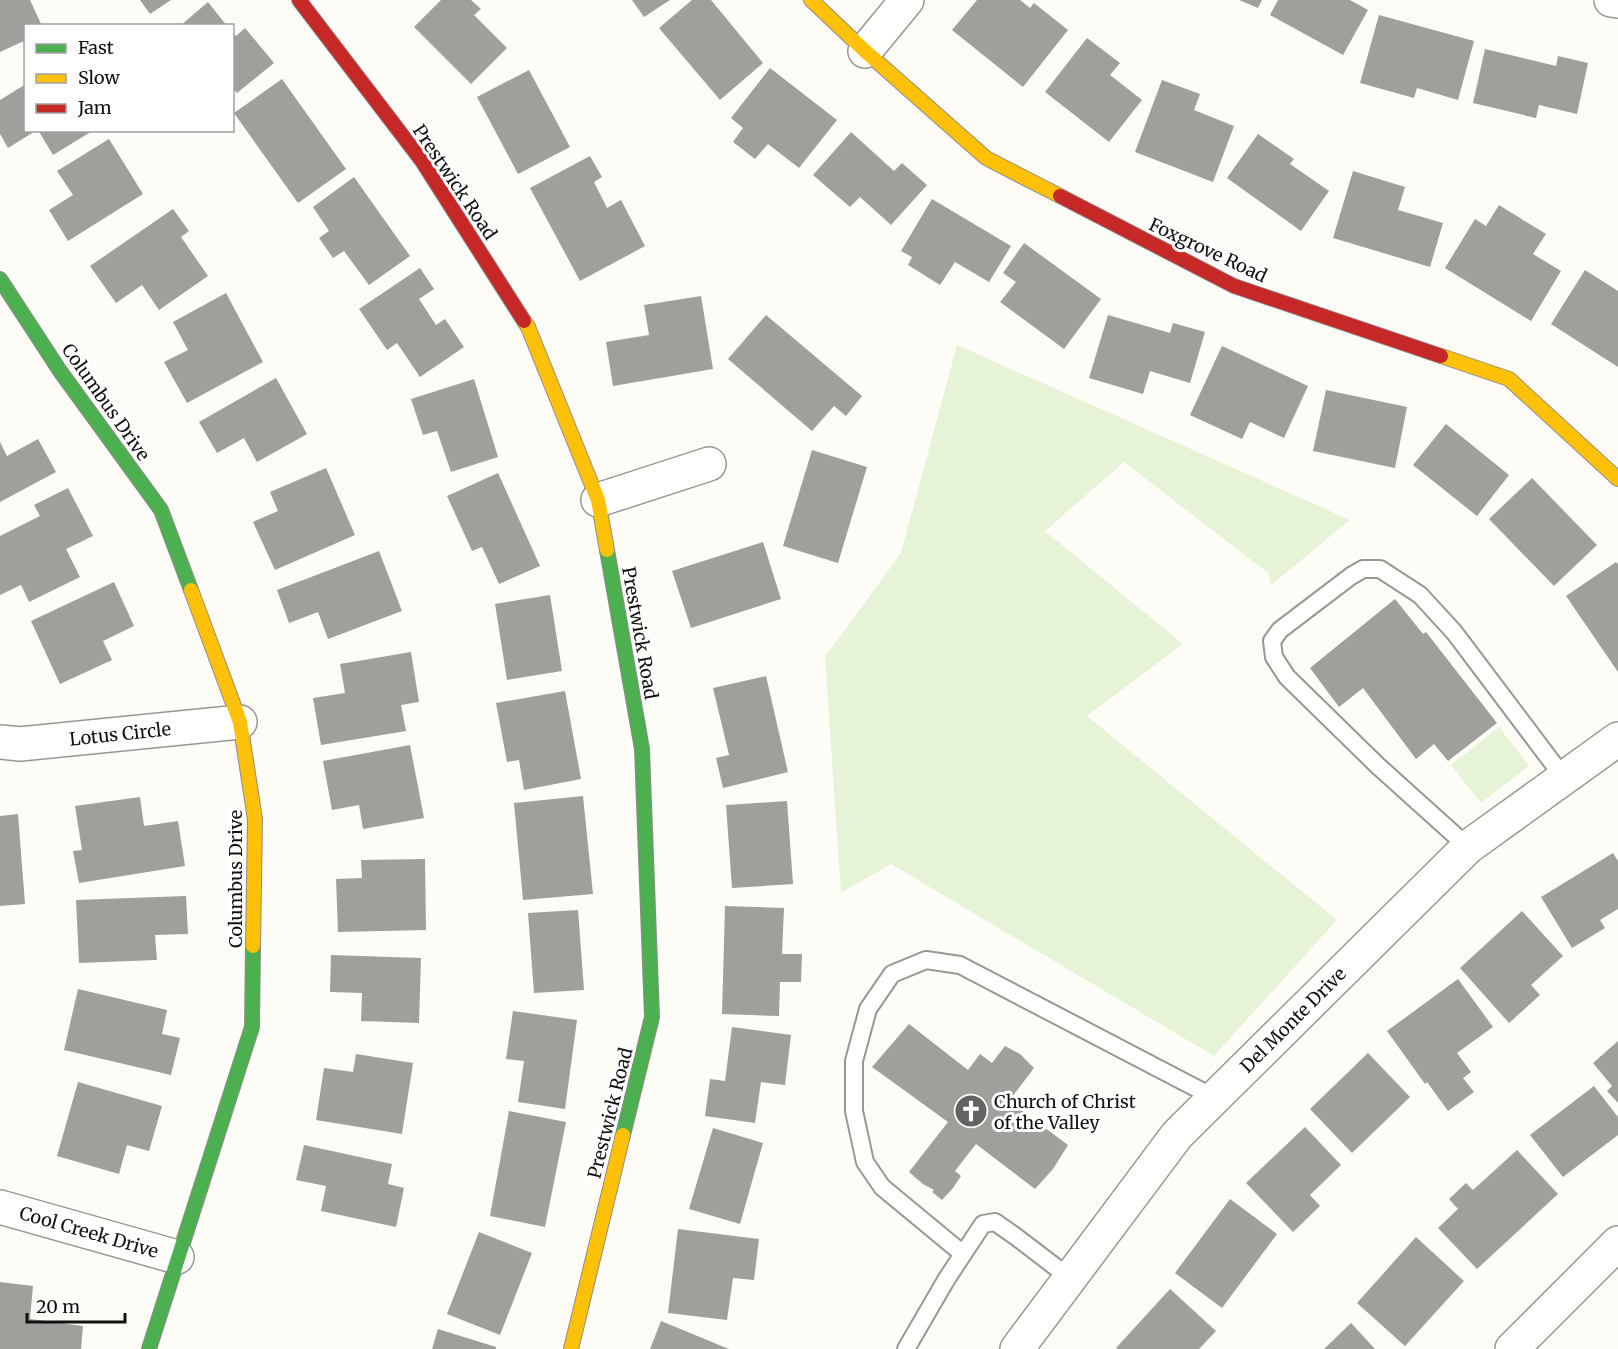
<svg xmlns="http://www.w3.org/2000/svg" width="1618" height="1349" viewBox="0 0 1618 1349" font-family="Merriweather,serif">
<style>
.green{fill:#e7f3d7}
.building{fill:#a19f9c}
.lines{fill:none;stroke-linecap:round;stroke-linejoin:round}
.lane-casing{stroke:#979795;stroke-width:20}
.street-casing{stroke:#979795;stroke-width:36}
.fast-casing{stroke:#8e8d8b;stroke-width:16}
.slow-casing{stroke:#8e8d8b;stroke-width:16}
.jam-casing{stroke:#8e8d8b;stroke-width:16}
.lane{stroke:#fffffe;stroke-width:16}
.street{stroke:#fffffe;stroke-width:33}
.fast{stroke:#4caf50;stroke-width:14}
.slow{stroke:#ffc107;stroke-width:14}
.jam{stroke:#c62828;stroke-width:14}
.labels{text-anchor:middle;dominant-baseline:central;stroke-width:6;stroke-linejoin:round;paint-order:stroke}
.street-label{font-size:18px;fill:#111;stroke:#fff}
.poi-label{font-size:18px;fill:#111;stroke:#fff;text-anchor:start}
</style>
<rect width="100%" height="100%" fill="#fdfcf7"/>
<g class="green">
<path d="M957,345L1350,520L1271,585L1268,573L1124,462L1045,531L1183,644L1087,716L1337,920L1214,1056L891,864L841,893L825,657L901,553Z"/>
<path d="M1499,727L1529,766L1481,803L1451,765Z"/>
</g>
<g class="building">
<path d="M0,0H30L42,26H26V40L0,52Z"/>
<path d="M140,0H171L150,14Z"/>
<path d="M441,0H471L481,9L474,15L507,48L471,84L414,27Z"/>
<path d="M632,0H670L644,17Z"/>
<path d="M692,0H711L763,63L720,100L659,28Z"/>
<path d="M977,0H1020L1030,8L1034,3L1068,30L1023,87L952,30Z"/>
<path d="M1239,0H1262L1258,8Z"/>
<path d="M1278,0H1350L1368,10L1343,55L1270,15Z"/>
<path d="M208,2L227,26H180Z"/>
<path d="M1379,15L1474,41L1458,100L1417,88L1414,98L1360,83Z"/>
<path d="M245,28L274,63L237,93L232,87V32L236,36Z"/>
<path d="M1087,38L1120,63L1110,75L1142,100L1109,142L1045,92Z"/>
<path d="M1485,49L1556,66L1558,56L1588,63L1577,114L1539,105L1536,118L1473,103Z"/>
<path d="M770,68L837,120L799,168L768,144L755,159L733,142L743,128L731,118Z"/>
<path d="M529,70L570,147L518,174L477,97Z"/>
<path d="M282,79L346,169L298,203L234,113Z"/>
<path d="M1162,80L1200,94L1194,110L1234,126L1213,182L1135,152Z"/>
<path d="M26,84V130H37L8,148L0,134V100Z"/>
<path d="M38,130H94L53,155Z"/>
<path d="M851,132L894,171L902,163L927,185L891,225L860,197L850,207L813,175Z"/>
<path d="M1258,134L1294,159L1290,164L1329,191L1301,231L1227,178Z"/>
<path d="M109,139L143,194L68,241L49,210L73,195L57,171Z"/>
<path d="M590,156L602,177L594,182L607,208L621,200L645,246L580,281L530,188Z"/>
<path d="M1353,171L1405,187L1398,210L1443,223L1430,267L1333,238Z"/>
<path d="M354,177L410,256L369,285L344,251L333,258L319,238L329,231L313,207Z"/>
<path d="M932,199L1011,246L989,282L955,262L940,285L908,265L912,257L901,251Z"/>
<path d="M1499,205L1546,234L1533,254L1561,271L1531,321L1445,268L1475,219L1486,226Z"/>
<path d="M173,209L189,231L181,237L208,276L159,310L142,285L116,303L90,266Z"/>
<path d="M1024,243L1101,299L1064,349L1000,302L1016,282L1003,273Z"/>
<path d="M420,268L434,289L419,299L436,325L445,319L464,347L420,377L397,343L387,350L359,309Z"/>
<path d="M1585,270L1618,291V367L1551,324Z"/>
<path d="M226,293L263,362L187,403L164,362L188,350L173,322Z"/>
<path d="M701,296L713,369L613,386L606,342L649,335L644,305Z"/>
<path d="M766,315L862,396L846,416L834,406L812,431L728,359Z"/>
<path d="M1108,315L1170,333L1173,323L1205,332L1190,383L1150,371L1143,394L1089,378Z"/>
<path d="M1222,346L1308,386L1284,438L1250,422L1242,439L1190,415Z"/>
<path d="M276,378L307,434L257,462L244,438L217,453L199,422Z"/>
<path d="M474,379L498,457L451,472L437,431L423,435L411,399Z"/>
<path d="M1326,390L1407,407L1395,468L1313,451Z"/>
<path d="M1446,424L1509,475L1477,516L1413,465Z"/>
<path d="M38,439L56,472L0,502V442L7,456Z"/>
<path d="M812,450L867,467L838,563L783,546Z"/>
<path d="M326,468L355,535L275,570L253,522L278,511L270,492Z"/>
<path d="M498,473L540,566L499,584L482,547L472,551L447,496Z"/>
<path d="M1532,478L1597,545L1554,586L1489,519Z"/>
<path d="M68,488L93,536L66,549L80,577L29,602L21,585L0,595V536L40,516L34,505Z"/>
<path d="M763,542L781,599L691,628L672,571Z"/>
<path d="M379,551L402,611L328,639L318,612L289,623L277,590Z"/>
<path d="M1616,562L1618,564V672L1566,596Z"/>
<path d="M114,582L134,626L103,641L112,660L60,684L31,621Z"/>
<path d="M550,595L562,671L507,680L495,604Z"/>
<path d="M1395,599L1423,634L1426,632L1497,723L1448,761L1434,744L1416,759L1363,688L1339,707L1310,668Z"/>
<path d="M411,652L419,702L401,705L406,731L321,745L313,698L345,693L340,664Z"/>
<path d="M766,676L788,772L723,788L716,758L729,755L713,688Z"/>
<path d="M565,691L581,779L524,790L519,760L507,762L496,703Z"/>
<path d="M410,745L424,818L363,829L359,805L332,810L323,761Z"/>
<path d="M583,796L593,894L523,900L514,803Z"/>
<path d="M140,797L144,826L178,821L185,866L79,883L73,851L82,850L75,806Z"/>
<path d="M787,801L793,884L732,888L726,805Z"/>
<path d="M18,814L25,904L0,906V816Z"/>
<path d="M1613,853L1618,861V909L1600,920L1605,928L1572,948L1541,897Z"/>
<path d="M425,859L426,930L338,932L336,879L362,878L361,860Z"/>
<path d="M186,896L188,934L155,935L157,960L79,963L76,900Z"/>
<path d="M725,906L784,908L782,954H802L801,982H780L779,1016L722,1014Z"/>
<path d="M578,910L584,990L534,993L528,913Z"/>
<path d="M1522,911L1563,956L1531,985L1540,995L1509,1023L1460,968Z"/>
<path d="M331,955L421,958L419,1023L361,1021L362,993L330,992Z"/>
<path d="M1458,979L1493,1027L1457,1053L1471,1072L1463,1078L1474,1092L1448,1111L1427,1082L1425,1084L1387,1031Z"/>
<path d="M78,989L167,1010L162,1034L180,1038L171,1075L64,1050Z"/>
<path d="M513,1011L577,1020L565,1109L518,1102L524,1061L506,1059Z"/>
<path d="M909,1024L968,1070L980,1054L992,1063L1005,1046L1020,1054L1034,1068L1009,1101L1068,1145L1053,1169L1035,1189L976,1144L955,1171L961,1176L953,1188L942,1200L932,1192L934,1190L923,1184L909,1172L948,1122L872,1067Z"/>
<path d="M732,1027L791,1035L785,1085L761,1082L755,1123L705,1116L710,1079L725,1081Z"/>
<path d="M1618,1041V1103L1607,1091L1612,1086L1593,1063Z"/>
<path d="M1368,1053L1410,1097L1352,1153L1310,1109Z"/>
<path d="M356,1054L413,1063L402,1134L316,1120L324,1068L353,1072Z"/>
<path d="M78,1082L162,1106L149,1151L127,1145L119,1174L57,1156Z"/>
<path d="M1594,1086L1618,1117V1135L1563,1177L1530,1135Z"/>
<path d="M509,1111L566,1122L545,1227L490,1216Z"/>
<path d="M1305,1127L1341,1165L1310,1195L1320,1206L1293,1232L1246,1183Z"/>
<path d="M713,1128L763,1143L740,1224L689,1209Z"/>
<path d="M304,1145L392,1164L388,1184L404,1188L396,1227L321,1211L326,1186L296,1180Z"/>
<path d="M1517,1150L1558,1194L1477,1269L1438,1228L1458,1209L1449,1199L1466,1183L1473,1190Z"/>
<path d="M1230,1199L1277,1234L1222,1308L1175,1273Z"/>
<path d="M678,1229L759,1239L754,1280L733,1278L727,1320L668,1313Z"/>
<path d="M479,1232L532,1253L500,1335L447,1314Z"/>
<path d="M1416,1237L1464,1281L1405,1346L1357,1303Z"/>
<path d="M0,1282L33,1286L30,1319L83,1326L81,1349H0Z"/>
<path d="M1170,1289L1216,1331L1199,1349H1118L1116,1348Z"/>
<path d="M661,1321L729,1349H650Z"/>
<path d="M1351,1323L1375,1349H1324Z"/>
<path d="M438,1329L496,1347V1349H432Z"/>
</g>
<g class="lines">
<g class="lane-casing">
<g id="lane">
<path d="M1468,847L1377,765L1287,677L1274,657L1272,641L1280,630L1351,576L1363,569H1380L1420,595L1454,632L1564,778"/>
<path d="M1070,1278L1015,1236L995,1222L983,1224L963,1254L882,1187L865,1162L854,1111V1061L868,1009L892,974L926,960L960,965L1215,1098"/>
<path d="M906,1349L946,1280L963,1254"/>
</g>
</g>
<g class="street-casing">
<g id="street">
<path d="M1611,0L1618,1"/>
<path d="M865,51L907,0"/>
<path d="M598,500L709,464"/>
<path d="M0,742L20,744L240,722"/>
<path d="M0,1207L177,1257"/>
<path d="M1017,1349L1177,1135L1468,847L1618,739"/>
<path d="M1512,1349L1618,1243"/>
</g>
</g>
<g class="fast-casing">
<g id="fast">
<path d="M0,279L60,371L161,510L191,590"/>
<path d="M607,550L642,749L652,1017L623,1135"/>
<path d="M149,1349L252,1027L253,946"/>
</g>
</g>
<g class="slow-casing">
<g id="slow">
<path d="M811,0L865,51L986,158L1060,196"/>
<path d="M524,321L528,327L598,500L607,550"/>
<path d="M1441,356L1509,379L1618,479"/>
<path d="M191,590L240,722L255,819L253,946"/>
<path d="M571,1349L623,1135"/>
</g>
</g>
<g class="jam-casing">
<g id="jam">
<path d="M299,0L422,161L524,321"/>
<path d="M1060,196L1234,286L1441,356"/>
</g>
</g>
<use href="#lane" class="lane"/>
<use href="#street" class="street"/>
<use href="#fast" class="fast"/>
<use href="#slow" class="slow"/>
<use href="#jam" class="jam"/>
</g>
<defs>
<g id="church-disc" transform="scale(1.725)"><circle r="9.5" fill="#646362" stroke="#fff"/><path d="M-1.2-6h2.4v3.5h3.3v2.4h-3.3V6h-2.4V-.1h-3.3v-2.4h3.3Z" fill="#fff"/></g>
</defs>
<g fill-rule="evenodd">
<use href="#church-disc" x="971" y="1111"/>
</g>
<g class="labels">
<g class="street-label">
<text transform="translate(455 182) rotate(56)">Prestwick Road</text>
<text transform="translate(1208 250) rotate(25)">Foxgrove Road</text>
<text transform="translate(106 402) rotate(55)">Columbus Drive</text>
<text transform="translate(640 633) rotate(80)">Prestwick Road</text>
<text transform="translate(120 734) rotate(-6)">Lotus Circle</text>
<text transform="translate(235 879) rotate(-90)">Columbus Drive</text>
<text transform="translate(1293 1020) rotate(-45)">Del Monte Drive</text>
<text transform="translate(610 1113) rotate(-76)">Prestwick Road</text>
<text transform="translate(89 1232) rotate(16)">Cool Creek Drive</text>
</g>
<g class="poi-label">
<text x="994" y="1101">Church of Christ<tspan x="994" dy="21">of the Valley</tspan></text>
</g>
</g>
<rect x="24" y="24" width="210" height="108" fill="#ffffff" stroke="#a0a0a0" stroke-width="1.5"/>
<rect x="36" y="44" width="30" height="9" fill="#4caf50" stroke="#a0a0a0" stroke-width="1.5"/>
<text x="78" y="54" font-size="18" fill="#111111">Fast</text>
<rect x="36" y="74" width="30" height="9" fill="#ffc107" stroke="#a0a0a0" stroke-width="1.5"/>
<text x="78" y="84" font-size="18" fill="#111111">Slow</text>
<rect x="36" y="104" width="30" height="9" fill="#c62828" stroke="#a0a0a0" stroke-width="1.5"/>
<text x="78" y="114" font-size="18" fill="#111111">Jam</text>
<path d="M27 1313v9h98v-9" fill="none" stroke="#111111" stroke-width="3"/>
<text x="36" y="1313" font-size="18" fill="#111111" stroke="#ffffff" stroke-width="4.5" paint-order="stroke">20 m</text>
</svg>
